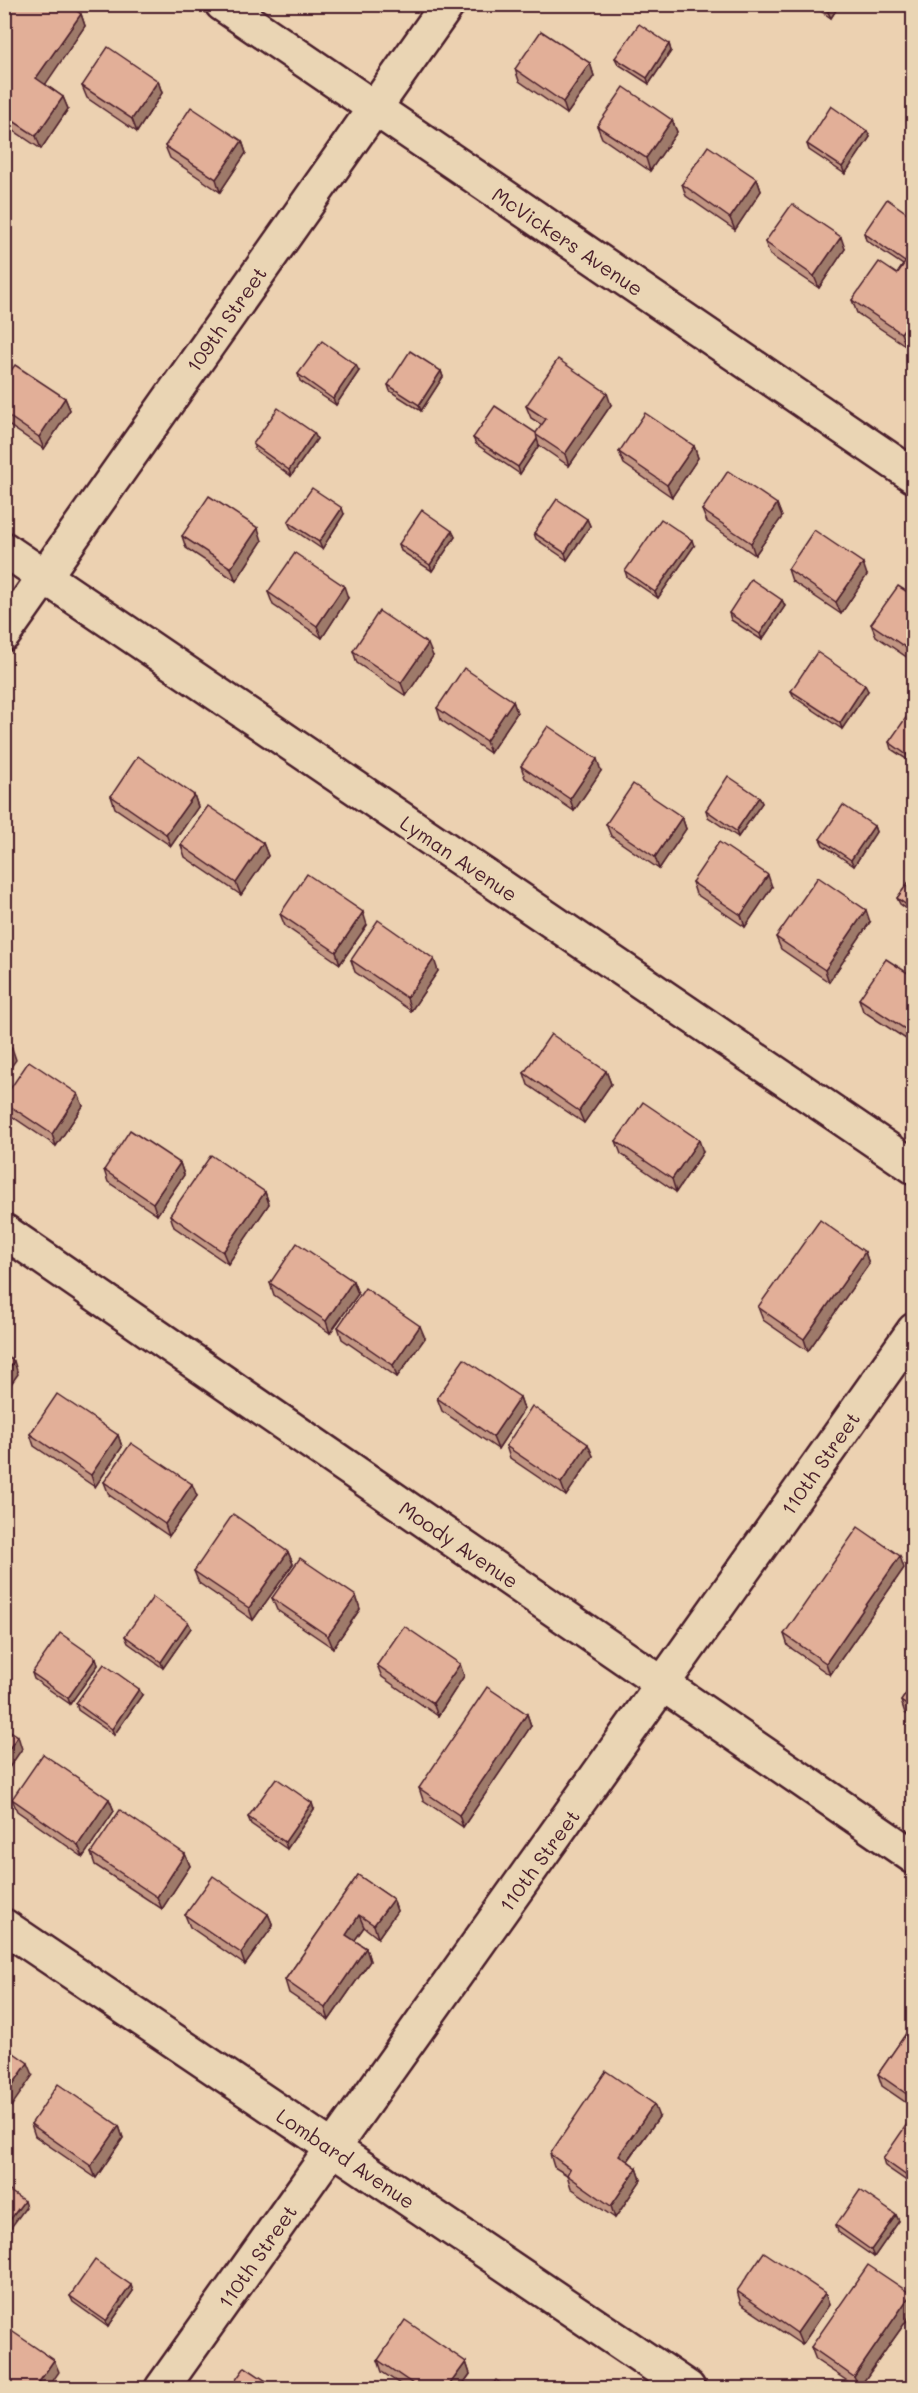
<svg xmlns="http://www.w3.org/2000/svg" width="918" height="2393" viewBox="0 0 918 2393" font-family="Mali,sans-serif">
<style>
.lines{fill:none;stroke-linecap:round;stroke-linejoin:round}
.minor-casing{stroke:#4a1f2b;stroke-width:38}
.minor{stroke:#ead5b4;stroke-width:33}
.wall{fill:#c29683;stroke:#4a1f2b;stroke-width:1.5}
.shaded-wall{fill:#9e7a6a;stroke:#4a1f2b;stroke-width:1.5}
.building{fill:#e2af98;stroke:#4a1f2b;stroke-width:1.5}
.labels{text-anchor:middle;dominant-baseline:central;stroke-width:4.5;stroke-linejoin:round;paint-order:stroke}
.street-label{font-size:20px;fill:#4a1f2b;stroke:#ead5b4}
</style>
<rect width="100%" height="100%" fill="#ecd1b1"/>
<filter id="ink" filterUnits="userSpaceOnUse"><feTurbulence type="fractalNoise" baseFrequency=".0167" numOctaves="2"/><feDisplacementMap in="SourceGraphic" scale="12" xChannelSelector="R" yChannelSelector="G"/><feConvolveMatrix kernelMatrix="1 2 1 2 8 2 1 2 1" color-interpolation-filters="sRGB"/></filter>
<g filter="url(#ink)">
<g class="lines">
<g class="minor-casing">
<g id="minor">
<path d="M222,4L914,476"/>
<path d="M4,549L914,1167"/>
<path d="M4,634L448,4"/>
<path d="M4,1231L914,1857"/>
<path d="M4,1926L688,2388"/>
<path d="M162,2388L914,1330"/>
</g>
</g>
<use href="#minor" class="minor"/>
</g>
<g class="wall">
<path d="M810,4H840L831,18Z"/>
<path d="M907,4H914V15L910,12Z"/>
<path d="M81,14L85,26L45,84L63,97L68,109L41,149L4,124V17Z"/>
<path d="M669,44L671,51L649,84L618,64L615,58Z"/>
<path d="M590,63L594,76L567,114L519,81L515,69Z"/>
<path d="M158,81L162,93L137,132L87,98L82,86Z"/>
<path d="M672,120L677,132L650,171L602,138L597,126Z"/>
<path d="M867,131L870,137L845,174L809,150L807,144Z"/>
<path d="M242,141L246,153L220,192L170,158L165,146Z"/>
<path d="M757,179L761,191L735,230L686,196L682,184Z"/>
<path d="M914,218L905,345L857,313L852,300L897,274L903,265L866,240L864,233Z"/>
<path d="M765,242L845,249L819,288L770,255Z"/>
<path d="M359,371L336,405L300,381L298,374Z"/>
<path d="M441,371L443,377L421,411L390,391L388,385Z"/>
<path d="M4,380L65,398L70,410L44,449L4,422Z"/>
<path d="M611,405L569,466L540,446L539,445L520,474L476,444L473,438L536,433L542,425L531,418L526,406Z"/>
<path d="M314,433L317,439L291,476L255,450L253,444Z"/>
<path d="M694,446L698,458L672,497L624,464L619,452Z"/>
<path d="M777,504L782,517L755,555L707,522L702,510Z"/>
<path d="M344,514L322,549L291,528L288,522Z"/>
<path d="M587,519L590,526L567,560L536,539L534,533Z"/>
<path d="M452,531L455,537L432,571L401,551L399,544Z"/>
<path d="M182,536L262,541L236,581L186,548Z"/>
<path d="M694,546L658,598L627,577L625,571Z"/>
<path d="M788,569L867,575L841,614L792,581Z"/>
<path d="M268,592L348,598L322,638L273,605Z"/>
<path d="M914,596V662L876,636L871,624Z"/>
<path d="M782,600L785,606L762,640L731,620L729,613Z"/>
<path d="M353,651L433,656L406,696L357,663Z"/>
<path d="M791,691H868L842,729L794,697Z"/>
<path d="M513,701L517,713L490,753L441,720L437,708Z"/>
<path d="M914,710V764L891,749L889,742Z"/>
<path d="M521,766L601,771L574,811L525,778Z"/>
<path d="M194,795L198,807L171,846L115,808L111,796Z"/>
<path d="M759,797L762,803L738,837L708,817L706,810Z"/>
<path d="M682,817L686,829L659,869L611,836L606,824Z"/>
<path d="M874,826L876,832L854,866L823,845L820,839Z"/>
<path d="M263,843L268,856L241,895L185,857L181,845Z"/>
<path d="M914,875V914L900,904L897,898Z"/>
<path d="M692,882L772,887L745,927L696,894Z"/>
<path d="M280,914L367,925L340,964L285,926Z"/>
<path d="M870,922L829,982L781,949L776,937Z"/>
<path d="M351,960L438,971L411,1011L355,972Z"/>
<path d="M914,977V1041L912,1043L863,1011L859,999Z"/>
<path d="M606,1071L611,1084L584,1123L528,1085L524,1073Z"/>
<path d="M78,1094L83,1106L56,1146L7,1113L4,1105V1098Z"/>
<path d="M616,1141L703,1152L676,1192L621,1154Z"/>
<path d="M180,1163L184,1175L157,1215L108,1182L104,1170Z"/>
<path d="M265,1192L269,1204L228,1264L174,1227L170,1215Z"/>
<path d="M865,1252L869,1264L808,1351L763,1320L758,1307Z"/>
<path d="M353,1281L358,1294L330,1333L274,1295L270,1283Z"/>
<path d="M338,1327L425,1338L397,1377L342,1339Z"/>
<path d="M520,1397L524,1409L498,1449L442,1411L437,1398Z"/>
<path d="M30,1434L118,1435L122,1447L95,1487L34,1446Z"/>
<path d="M506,1446L593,1456L566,1496L510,1458Z"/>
<path d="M104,1482L197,1496L169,1536L109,1495Z"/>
<path d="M288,1552L293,1564L253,1620L199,1583L194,1571Z"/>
<path d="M904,1568L830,1675L788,1646L784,1634Z"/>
<path d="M356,1596L360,1609L333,1648L277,1610L272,1598Z"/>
<path d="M188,1622L191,1628L163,1668L128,1643L125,1636Z"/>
<path d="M96,1658L98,1665L70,1704L34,1679L32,1673Z"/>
<path d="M377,1665L464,1676L438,1716L382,1677Z"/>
<path d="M914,1682V1719L905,1713L901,1701Z"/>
<path d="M142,1695L114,1735L78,1710L76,1703Z"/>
<path d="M527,1714L531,1726L463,1827L423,1800L419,1788Z"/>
<path d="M12,1799H109L114,1811L83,1857L17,1811Z"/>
<path d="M314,1809L287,1849L251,1824L248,1817Z"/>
<path d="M91,1853L185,1854L190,1866L162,1909L95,1865Z"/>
<path d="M358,1875L393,1899L397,1911L378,1938L364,1927L354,1941L366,1948L370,1961L329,2020L289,1993L285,1980Z"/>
<path d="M268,1914L273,1926L245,1965L190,1927L185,1915Z"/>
<path d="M914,2022V2108L882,2086L878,2074Z"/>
<path d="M659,2117L628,2161L637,2168L641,2180L615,2218L571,2188L567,2175L554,2167L550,2154Z"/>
<path d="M31,2124L119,2126L123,2138L96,2178L35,2136Z"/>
<path d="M914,2128V2186L885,2166L883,2159Z"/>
<path d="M896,2215L899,2221L874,2257L838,2232L836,2225Z"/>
<path d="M133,2291L108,2327L73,2302L70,2296Z"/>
<path d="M737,2291L825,2293L829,2305L802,2345L741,2304Z"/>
<path d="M911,2294L914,2301V2310L859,2388H858L816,2360L811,2347Z"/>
<path d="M378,2360L466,2362L470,2374L460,2388H406L382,2372Z"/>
</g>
<g class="shaded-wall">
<path d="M833,4H840L831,18L828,12Z"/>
<path d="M81,14L85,26L41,91L36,78Z"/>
<path d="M669,44L671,51L649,84L647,78Z"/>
<path d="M590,63L594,76L567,114L563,102Z"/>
<path d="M158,81L162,93L137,132L132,119Z"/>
<path d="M63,97L68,109L41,149L36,136Z"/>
<path d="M672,120L677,132L650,171L646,158Z"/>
<path d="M867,131L870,137L845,174L842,167Z"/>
<path d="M242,141L246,153L220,192L216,179Z"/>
<path d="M757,179L761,191L735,230L730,218Z"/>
<path d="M841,237L845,249L819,288L814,276Z"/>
<path d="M914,315V333L905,345L901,333Z"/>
<path d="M356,365L359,371L336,405L333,399Z"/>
<path d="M441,371L443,377L421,411L419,405Z"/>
<path d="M607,393L611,405L569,466L565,454Z"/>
<path d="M65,398L70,410L44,449L39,437Z"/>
<path d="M314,433L317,439L291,476L289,470Z"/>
<path d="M537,439L539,445L520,474L518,467Z"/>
<path d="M694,446L698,458L672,497L667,485Z"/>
<path d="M777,504L782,517L755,555L751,543Z"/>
<path d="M342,508L344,514L322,549L319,542Z"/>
<path d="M587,519L590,526L567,560L565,553Z"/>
<path d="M258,528L262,541L236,581L231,568Z"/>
<path d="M452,531L455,537L432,571L430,565Z"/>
<path d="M692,540L694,546L658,598L655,592Z"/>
<path d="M863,563L867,575L841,614L836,602Z"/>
<path d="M344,586L348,598L322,638L317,626Z"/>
<path d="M782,600L785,606L762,640L760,634Z"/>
<path d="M428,644L433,656L406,696L401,683Z"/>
<path d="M865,685L868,691L842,729L840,723Z"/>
<path d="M513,701L517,713L490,753L486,741Z"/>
<path d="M597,759L601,771L574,811L570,799Z"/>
<path d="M194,795L198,807L171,846L166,834Z"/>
<path d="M759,797L762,803L738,837L736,831Z"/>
<path d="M682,817L686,829L659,869L655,857Z"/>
<path d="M874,826L876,832L854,866L851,860Z"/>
<path d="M263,843L268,856L241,895L236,883Z"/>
<path d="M768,875L772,887L745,927L741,915Z"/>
<path d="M866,910L870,922L829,982L825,970Z"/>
<path d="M363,912L367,925L340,964L336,952Z"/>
<path d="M434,959L438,971L411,1011L407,998Z"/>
<path d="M914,1022V1041L912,1043L908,1031Z"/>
<path d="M12,1048L16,1060L4,1077V1059Z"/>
<path d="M606,1071L611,1084L584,1123L579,1111Z"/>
<path d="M78,1094L83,1106L56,1146L52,1134Z"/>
<path d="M699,1140L703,1152L676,1192L672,1179Z"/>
<path d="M180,1163L184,1175L157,1215L153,1203Z"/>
<path d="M265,1192L269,1204L228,1264L223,1252Z"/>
<path d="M865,1252L869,1264L808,1351L804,1339Z"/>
<path d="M353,1281L358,1294L330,1333L326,1321Z"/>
<path d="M420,1326L425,1338L397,1377L393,1365Z"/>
<path d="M14,1361L18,1374L4,1394V1375Z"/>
<path d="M520,1397L524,1409L498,1449L493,1437Z"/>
<path d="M118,1435L122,1447L95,1487L91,1475Z"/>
<path d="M588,1444L593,1456L566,1496L561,1483Z"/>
<path d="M192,1484L197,1496L169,1536L165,1524Z"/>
<path d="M288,1552L293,1564L253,1620L249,1608Z"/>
<path d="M900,1556L904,1568L830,1675L826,1663Z"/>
<path d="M356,1596L360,1609L333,1648L328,1636Z"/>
<path d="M188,1622L191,1628L163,1668L161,1662Z"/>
<path d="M96,1658L98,1665L70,1704L68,1698Z"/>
<path d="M460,1664L464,1676L438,1716L433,1703Z"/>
<path d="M139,1689L142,1695L114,1735L112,1729Z"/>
<path d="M527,1714L531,1726L463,1827L459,1815Z"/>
<path d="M18,1736L22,1749L4,1775V1756Z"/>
<path d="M109,1799L114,1811L83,1857L78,1845Z"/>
<path d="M312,1803L314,1809L287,1849L285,1842Z"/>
<path d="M185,1854L190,1866L162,1909L157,1897Z"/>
<path d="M393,1899L397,1911L378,1938L374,1925Z"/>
<path d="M268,1914L273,1926L245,1965L241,1953Z"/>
<path d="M359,1915L364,1927L350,1947L346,1935Z"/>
<path d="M366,1948L370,1961L329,2020L325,2008Z"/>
<path d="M28,2063L33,2075L6,2114L4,2111V2097Z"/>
<path d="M654,2104L659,2117L623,2167L619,2155Z"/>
<path d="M119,2126L123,2138L96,2178L91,2166Z"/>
<path d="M637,2168L641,2180L615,2218L611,2206Z"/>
<path d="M24,2201L26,2207L4,2237V2228Z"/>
<path d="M896,2215L899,2221L874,2257L871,2250Z"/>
<path d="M131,2285L133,2291L108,2327L106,2321Z"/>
<path d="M825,2293L829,2305L802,2345L797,2333Z"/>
<path d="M911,2294L914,2301V2310L859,2388L854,2377Z"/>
<path d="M54,2360L59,2372L48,2388H35Z"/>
<path d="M466,2362L470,2374L460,2388H447Z"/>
</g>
<g class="building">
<path d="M13,4H67L81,14L36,78L63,97L36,136L4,115V59L8,53L4,51V17Z"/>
<path d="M817,4H833L828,12Z"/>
<path d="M639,24L669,44L647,78L615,58Z"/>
<path d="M541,31L590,63L563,102L515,69Z"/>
<path d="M108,47L158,81L132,119L82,86Z"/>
<path d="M624,87L672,120L646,158L597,126Z"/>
<path d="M831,106L867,131L842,167L807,144Z"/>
<path d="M191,107L242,141L216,179L165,146Z"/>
<path d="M708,146L757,179L730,218L682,184Z"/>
<path d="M887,199L914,218V250L905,262L864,233Z"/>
<path d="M792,204L841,237L814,276L765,242Z"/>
<path d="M914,250V315L901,333L852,300L879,262L897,274Z"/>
<path d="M322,341L356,365L333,399L298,374Z"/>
<path d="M410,351L441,371L419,405L388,385Z"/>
<path d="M558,359L607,393L565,454L535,434L546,419L526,406Z"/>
<path d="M15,365L65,398L39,437L4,413V380Z"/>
<path d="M495,406L536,433L537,439L518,467L473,438Z"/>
<path d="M278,408L314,433L289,470L253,444Z"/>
<path d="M645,413L694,446L667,485L619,452Z"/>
<path d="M728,471L777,504L751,543L702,510Z"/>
<path d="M312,488L342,508L319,542L288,522Z"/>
<path d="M209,496L258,528L231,568L182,536Z"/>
<path d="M557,499L587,519L565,553L534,533Z"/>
<path d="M422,510L452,531L430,565L399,544Z"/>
<path d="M661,519L692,540L655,592L625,571Z"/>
<path d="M814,530L863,563L836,602L788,569Z"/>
<path d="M295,553L344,586L317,626L268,592Z"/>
<path d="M751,579L782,600L760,634L729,613Z"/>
<path d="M898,586L914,596V653L871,624Z"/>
<path d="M379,611L428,644L401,683L353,651Z"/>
<path d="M817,652L865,685L840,723L791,691Z"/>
<path d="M464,668L513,701L486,741L437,708Z"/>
<path d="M912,709L914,710V760L889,742Z"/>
<path d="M548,726L597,759L570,799L521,766Z"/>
<path d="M138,756L194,795L166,834L111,796Z"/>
<path d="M728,776L759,797L736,831L706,810Z"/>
<path d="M633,784L682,817L655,857L606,824Z"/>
<path d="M843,805L874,826L851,860L820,839Z"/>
<path d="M208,806L263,843L236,883L181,845Z"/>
<path d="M719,842L768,875L741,915L692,882Z"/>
<path d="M307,874L363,912L336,952L280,914Z"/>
<path d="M914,875V910L897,898Z"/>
<path d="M818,877L866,910L825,970L776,937Z"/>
<path d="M378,920L434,959L407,998L351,960Z"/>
<path d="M886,959L914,977V1022L908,1031L859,999Z"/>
<path d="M551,1034L606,1071L579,1111L524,1073Z"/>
<path d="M4,1043L12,1048L4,1059Z"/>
<path d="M29,1061L78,1094L52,1134L4,1102V1098Z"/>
<path d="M643,1102L699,1140L672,1179L616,1141Z"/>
<path d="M130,1130L180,1163L153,1203L104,1170Z"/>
<path d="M211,1155L265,1192L223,1252L170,1215Z"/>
<path d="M820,1220L865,1252L804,1339L758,1307Z"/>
<path d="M297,1243L353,1281L326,1321L270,1283Z"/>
<path d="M365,1288L420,1326L393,1365L338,1327Z"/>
<path d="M4,1355L14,1361L4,1375Z"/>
<path d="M464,1359L520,1397L493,1437L437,1398Z"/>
<path d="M57,1394L118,1435L91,1475L30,1434Z"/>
<path d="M532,1406L588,1444L561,1483L506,1446Z"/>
<path d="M131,1443L192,1484L165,1524L104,1482Z"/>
<path d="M233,1514L288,1552L249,1608L194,1571Z"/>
<path d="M858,1527L900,1556L826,1663L784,1634Z"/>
<path d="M300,1558L356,1596L328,1636L272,1598Z"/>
<path d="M153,1597L188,1622L161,1662L125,1636Z"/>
<path d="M404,1626L460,1664L433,1703L377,1665Z"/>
<path d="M60,1633L96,1658L68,1698L32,1673Z"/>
<path d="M104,1664L139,1689L112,1729L76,1703Z"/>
<path d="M914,1682V1710L901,1701Z"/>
<path d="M487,1687L527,1714L459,1815L419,1788Z"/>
<path d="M4,1727L18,1736L4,1756Z"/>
<path d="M43,1754L109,1799L78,1845L12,1799Z"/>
<path d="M276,1778L312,1803L285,1842L248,1817Z"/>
<path d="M120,1810L185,1854L157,1897L91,1853Z"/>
<path d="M358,1875L393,1899L374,1925L359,1915L346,1935L366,1948L325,2008L285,1980Z"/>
<path d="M213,1876L268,1914L241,1953L185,1915Z"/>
<path d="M914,2022V2099L878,2074Z"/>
<path d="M4,2046L28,2063L4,2097Z"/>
<path d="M606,2071L654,2104L619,2155L637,2168L611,2206L567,2175L570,2169L550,2154Z"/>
<path d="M58,2084L119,2126L91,2166L31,2124Z"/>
<path d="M907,2124L914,2128V2181L883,2159Z"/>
<path d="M4,2187L24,2201L4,2228Z"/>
<path d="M860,2190L896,2215L871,2250L836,2225Z"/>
<path d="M764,2252L825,2293L797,2333L737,2291Z"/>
<path d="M95,2260L131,2285L106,2321L70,2296Z"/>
<path d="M868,2265L911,2294L854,2377L811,2347Z"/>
<path d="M405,2320L466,2362L447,2388H419L378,2360Z"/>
<path d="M10,2330L54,2360L35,2388H4V2338Z"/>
<path d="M245,2367L277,2388H230Z"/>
<path d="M496,2380L508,2388H490Z"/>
</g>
</g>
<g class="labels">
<g class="street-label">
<text transform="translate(568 241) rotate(34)">McVickers Avenue</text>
<text transform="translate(226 319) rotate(-55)">109th Street</text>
<text transform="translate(459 858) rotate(34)">Lyman Avenue</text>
<text transform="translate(820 1463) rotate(-55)">110th Street</text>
<text transform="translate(459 1544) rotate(34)">Moody Avenue</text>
<text transform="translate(539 1860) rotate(-54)">110th Street</text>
<text transform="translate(346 2158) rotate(34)">Lombard Avenue</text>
<text transform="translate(257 2256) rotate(-55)">110th Street</text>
</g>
</g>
<rect width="918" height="2393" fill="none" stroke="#ead5b4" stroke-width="24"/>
<rect x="12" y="12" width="894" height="2369" fill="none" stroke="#4a1f2b" stroke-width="2" filter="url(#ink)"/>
</svg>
